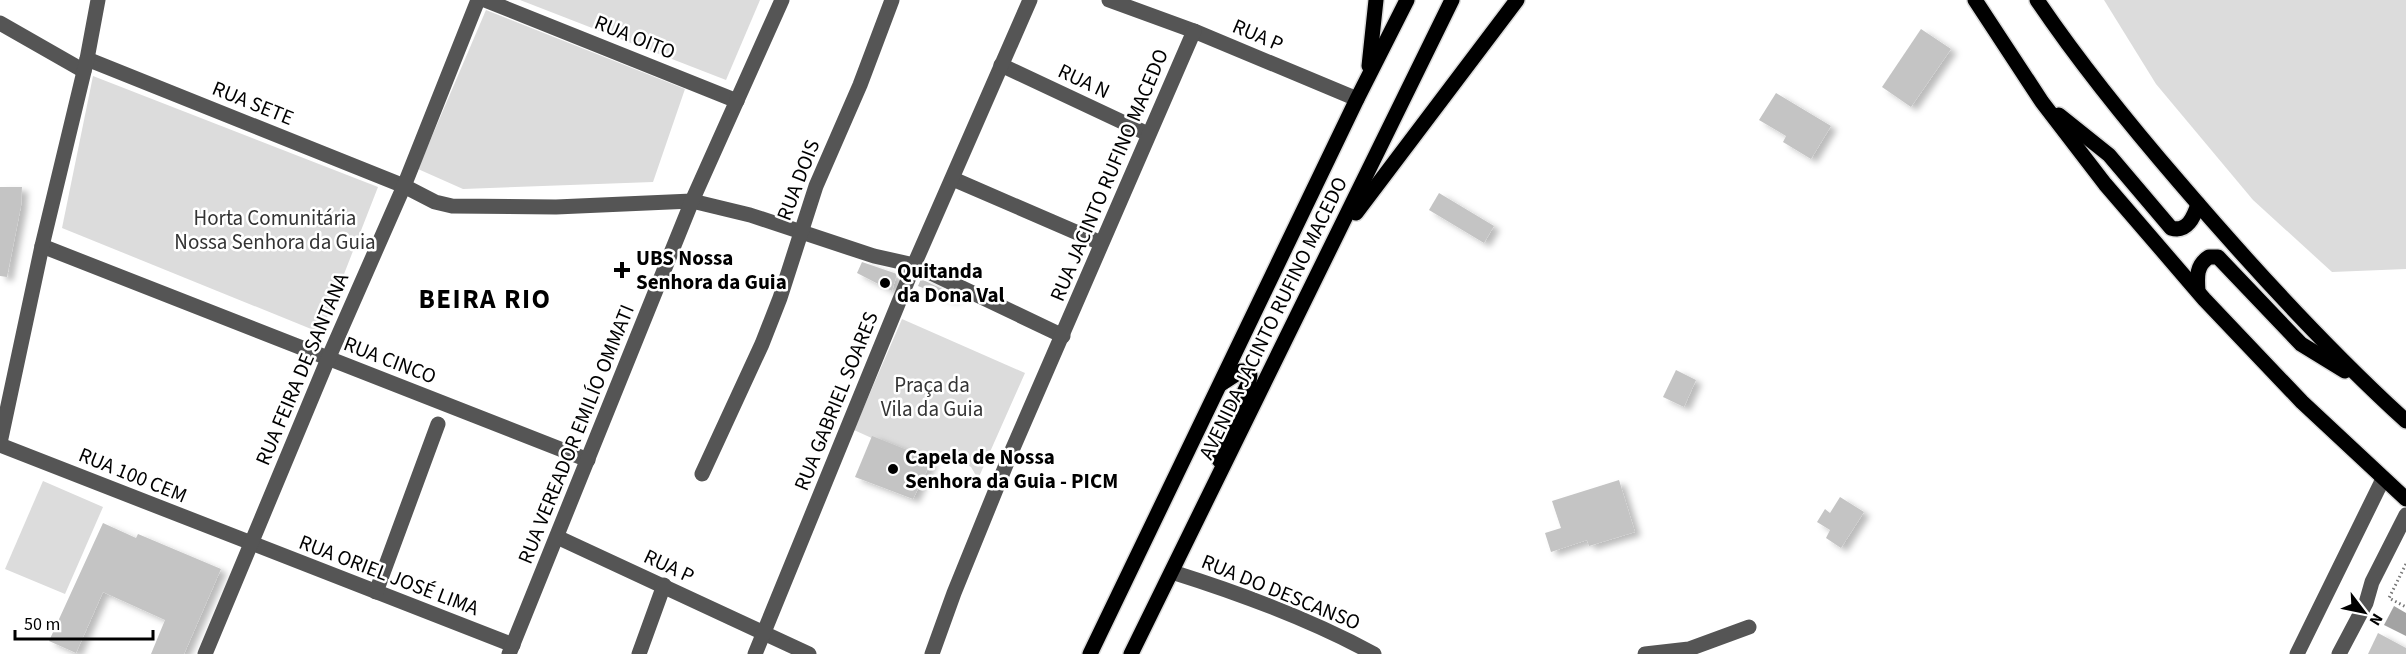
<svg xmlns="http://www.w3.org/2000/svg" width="2406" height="654" viewBox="0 0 2406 654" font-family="'Source Sans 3',sans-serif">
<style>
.green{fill:#dcdcdc}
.water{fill:#a3a3a3}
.building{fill:#c4c4c4;filter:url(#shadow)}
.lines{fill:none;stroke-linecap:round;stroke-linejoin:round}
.major-casing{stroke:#dbdbdb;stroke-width:18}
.path{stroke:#777;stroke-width:3;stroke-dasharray:1.5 3;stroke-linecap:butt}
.minor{stroke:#555;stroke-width:15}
.major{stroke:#000;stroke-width:15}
.poi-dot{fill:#000;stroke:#fff;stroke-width:2}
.labels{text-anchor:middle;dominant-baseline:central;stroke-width:5;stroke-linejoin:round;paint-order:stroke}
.street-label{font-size:21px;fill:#000;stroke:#fff}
.park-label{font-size:21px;fill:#333;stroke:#fff}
.poi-label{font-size:21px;font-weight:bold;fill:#000;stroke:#fff;text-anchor:start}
.district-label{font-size:27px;font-weight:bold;letter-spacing:1.5px;fill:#000;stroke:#fff}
</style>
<defs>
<filter id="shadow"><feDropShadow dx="6" dy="4" stdDeviation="3" flood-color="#0004"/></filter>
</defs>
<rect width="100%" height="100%" fill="#fff"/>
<g class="green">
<path d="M520,0H760L726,80Z"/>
<path d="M2104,0H2406V269L2332,272L2253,200L2156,84Z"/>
<path d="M486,10L685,89L653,182L463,189L418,169Z"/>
<path d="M93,76L378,187L321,333L62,228Z"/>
<path d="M902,319L1025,373L978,479L971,467L953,456L937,455L920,460L854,430Z"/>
<path d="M43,481L103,507L65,594L5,569Z"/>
</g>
<path class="water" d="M2394,606L2406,613V636L2384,625Z"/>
<g class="building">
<path d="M1921,29L1951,49L1911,107L1882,87Z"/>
<path d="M1776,93L1831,126L1811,159L1783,142L1786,136L1759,120Z"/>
<path d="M0,187H22L21,206L7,277L0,276Z"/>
<path d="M1439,193L1494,226L1484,243L1429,210Z"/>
<path d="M862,262L897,274L892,291L857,273Z"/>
<path d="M921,279L955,295L952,300L918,286Z"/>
<path d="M1676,370L1696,380L1684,407L1663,397Z"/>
<path d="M872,436L932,460L913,499L855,477Z"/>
<path d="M1619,480L1635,532L1589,546L1587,540L1551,552L1545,533L1561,528L1552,501Z"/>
<path d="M1840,497L1864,512L1841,548L1826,538L1830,530L1817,522L1825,509L1830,513Z"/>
<path d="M103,523L136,538L138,534L221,569L184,654H151L165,620L103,592L76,653L49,641Z"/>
<path d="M2378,633L2406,648V654H2368Z"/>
</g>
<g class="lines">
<g class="major-casing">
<g id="major">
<path d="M1975,0L2042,102L2105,184L2204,299L2302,402L2406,499"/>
<path d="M2037,0C2081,65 2129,124 2180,183C2251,266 2325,347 2406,421"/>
<path d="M1369,66L1376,0"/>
<path d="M2059,115L2109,155L2171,228C2187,233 2194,217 2198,204"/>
<path d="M1356,213L1517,0"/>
<path d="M2198,291C2197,277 2196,265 2209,257H2218L2301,344L2345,371"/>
<path d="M1219,460L1227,429L1249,382L1250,375L1247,371H1241L1221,384"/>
<path d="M1090,654L1357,99L1407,0"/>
<path d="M1131,654L1452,0"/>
</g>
</g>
<path class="path" d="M2406,564L2389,598L2406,607"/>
<g class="minor">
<path d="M485,0L737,101"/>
<path d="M1109,0L1194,31L1357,99"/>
<path d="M0,23L84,71"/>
<path d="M87,59L404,186L435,202L452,206L556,207L692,201L750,215L874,256L914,265L1063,336"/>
<path d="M1001,65L1148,134"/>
<path d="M953,179L1101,243"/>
<path d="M42,246L588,460"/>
<path d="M0,443L42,246L87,59L98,0"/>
<path d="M0,445L513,645"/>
<path d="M702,474L762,344L780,298L816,186L860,85L892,0"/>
<path d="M557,537L809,654"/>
<path d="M1172,572C1242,594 1310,619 1374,654"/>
<path d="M376,592L438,424"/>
<path d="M205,654L328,359L404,186L478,0"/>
<path d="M509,654L692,201L782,0"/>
<path d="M639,654L664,585"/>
<path d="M755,654L914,265L1030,0"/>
<path d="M932,654L954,593L1010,455L1194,31"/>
<path d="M1645,654L1689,649L1749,627"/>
<path d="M2297,654L2383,479"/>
<path d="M2339,654L2366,603L2372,582L2406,515"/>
</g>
<use href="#major" class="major"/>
</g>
<g class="poi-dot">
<path d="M619 261h6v6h6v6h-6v6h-6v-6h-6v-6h6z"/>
<circle cx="885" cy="283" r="6"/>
<circle cx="893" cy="469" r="6"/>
</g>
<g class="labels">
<g class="street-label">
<text transform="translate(1258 35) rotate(23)">RUA P</text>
<text transform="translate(635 37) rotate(22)">RUA OITO</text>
<text transform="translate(1084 81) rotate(25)">RUA N</text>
<text transform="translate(253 103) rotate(22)">RUA SETE</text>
<text transform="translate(1109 175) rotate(-67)">RUA JACINTO RUFINO MACEDO</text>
<text transform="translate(798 180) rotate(-69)">RUA DOIS</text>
<text transform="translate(1273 318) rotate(-64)">AVENIDA JACINTO RUFINO MACEDO</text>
<text transform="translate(390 360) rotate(21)">RUA CINCO</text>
<text transform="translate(302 369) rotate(-67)">RUA FEIRA DE SANTANA</text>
<text transform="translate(836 401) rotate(-68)">RUA GABRIEL SOARES</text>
<text transform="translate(576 434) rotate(-68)">RUA VEREADOR EMILÍO OMMATI</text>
<text transform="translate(133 475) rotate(22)">RUA 100 CEM</text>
<text transform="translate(669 566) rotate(25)">RUA P</text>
<text transform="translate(389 575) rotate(21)">RUA ORIEL JOSÉ LIMA</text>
<text transform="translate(1281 592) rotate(22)">RUA DO DESCANSO</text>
</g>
<g class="park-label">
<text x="275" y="218">Horta Comunitária<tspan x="275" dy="24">Nossa Senhora da Guia</tspan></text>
<text x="932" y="385">Praça da<tspan x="932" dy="24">Vila da Guia</tspan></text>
</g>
<g class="poi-label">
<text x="636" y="258">UBS Nossa<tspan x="636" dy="24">Senhora da Guia</tspan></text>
<text x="897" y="271">Quitanda<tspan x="897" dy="24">da Dona Val</tspan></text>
<text x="905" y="457">Capela de Nossa<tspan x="905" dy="24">Senhora da Guia - PICM</tspan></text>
</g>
<g class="district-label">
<text x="485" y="299">BEIRA RIO</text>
</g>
</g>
<g transform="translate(2364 612) rotate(122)" stroke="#ffffff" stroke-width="4.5" paint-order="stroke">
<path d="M0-4.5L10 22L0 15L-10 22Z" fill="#000000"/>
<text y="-9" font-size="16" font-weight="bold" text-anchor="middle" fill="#000000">N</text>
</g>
<path d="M15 630v9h138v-9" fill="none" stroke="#000000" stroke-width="3"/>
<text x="24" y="630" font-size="18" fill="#000000" stroke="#ffffff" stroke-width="4.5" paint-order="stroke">50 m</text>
</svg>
